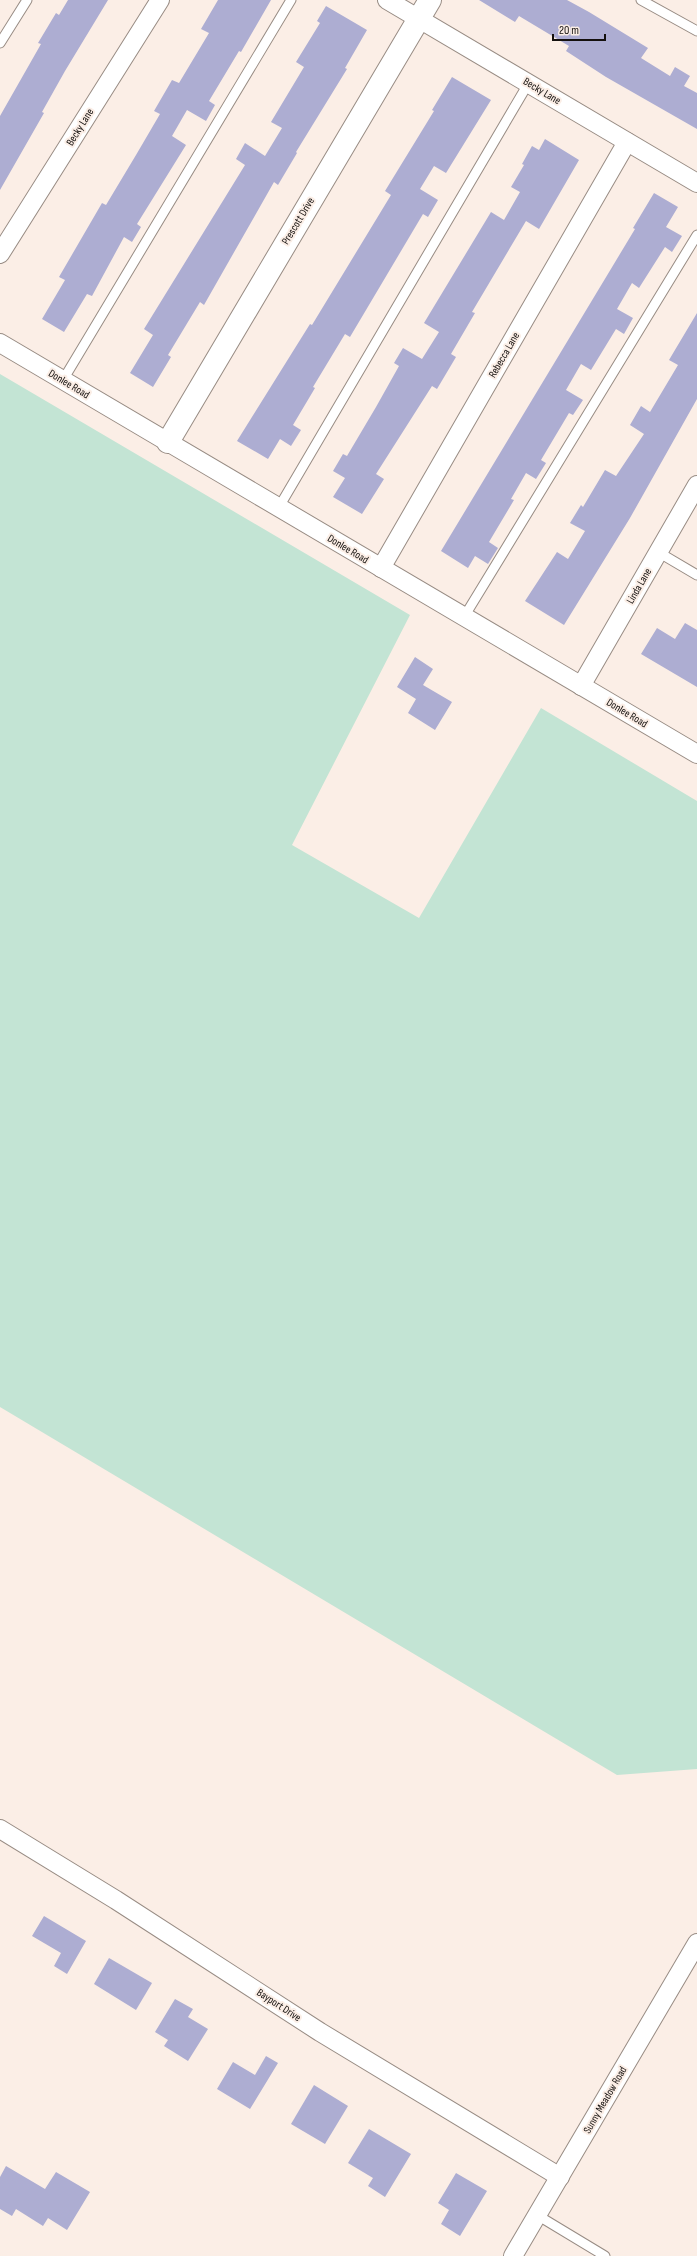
<svg xmlns="http://www.w3.org/2000/svg" width="697" height="2256" viewBox="0 0 697 2256" font-family="'Sofia Sans Condensed',sans-serif">
<style>
.green{fill:#c3e4d4}
.building{fill:#adadd2}
.lines{fill:none;stroke-linecap:round;stroke-linejoin:round}
.service-casing{stroke:#988c84;stroke-width:11}
.minor-casing{stroke:#988c84;stroke-width:20}
.tertiary-casing{stroke:#988c84;stroke-width:24}
.service{stroke:#fff;stroke-width:9}
.minor{stroke:#fff;stroke-width:18}
.tertiary{stroke:#fff;stroke-width:22}
.labels{text-anchor:middle;dominant-baseline:central;stroke-width:4;stroke-linejoin:round;paint-order:stroke}
.street-label{font-size:11px;fill:#14100e;stroke:#fbeee6}
</style>
<rect width="100%" height="100%" fill="#fbeee6"/>
<path class="green" d="M0,374L410,615L292,845L419,918L541,708L697,801V1769L617,1775L0,1407Z"/>
<g class="building">
<path d="M68,0H108L65,71L42,112L44,113L0,190V116L41,44L38,43L56,13L59,15Z"/>
<path d="M218,0H271L241,52L239,51L209,101L215,105L206,121L187,110L172,136L186,145L137,224L141,227L132,242L124,237L92,296L87,294L64,332L42,319L65,280L59,277L102,203L106,205L136,155L160,114L154,111L172,80L179,83L209,33L201,29Z"/>
<path d="M479,0H567L589,12L648,48L641,58L670,76L675,67L690,76L684,86L697,93V129L606,77L566,51L569,46L519,16L515,22Z"/>
<path d="M326,6L367,30L345,68L347,69L296,152L297,153L278,185L274,182L204,305L200,302L168,355L171,357L153,387L130,373L153,335L144,329L245,165L236,159L245,143L265,156L282,128L271,122L304,67L296,62L320,23L317,21Z"/>
<path d="M452,77L491,100L446,173L434,166L420,189L438,200L428,217L423,214L350,337L345,334L313,387L315,388L293,425L301,430L291,446L280,439L268,459L237,441L310,324L312,325L391,195L385,191L434,111L432,110Z"/>
<path d="M545,139L579,160L539,229L526,221L472,312L475,313L451,354L456,357L437,389L432,386L376,474L384,479L362,514L333,497L345,478L333,471L343,454L347,456L376,407L399,366L394,363L403,348L422,359L439,332L424,323L491,212L504,220L520,192L511,187L524,165L522,164L532,146L539,150Z"/>
<path d="M654,193L678,207L666,227L682,236L672,252L665,247L639,288L632,283L617,309L633,318L624,334L616,329L591,370L581,364L566,390L583,400L573,415L569,413L541,460L546,463L536,479L526,473L511,499L514,500L489,542L498,548L488,564L475,556L468,568L441,551L635,229L633,228Z"/>
<path d="M697,313V399L630,518L564,625L525,601L557,552L568,559L585,531L570,523L581,505L583,507L605,470L616,476L644,434L630,425L641,406L650,412L678,365L669,360Z"/>
<path d="M685,623L697,630V687L641,654L657,628L675,639Z"/>
<path d="M415,657L433,669L423,685L452,702L435,730L408,713L416,699L397,687Z"/>
<path d="M44,1916L86,1941L67,1974L54,1966L61,1953L32,1936Z"/>
<path d="M109,1958L152,1983L136,2010L94,1984Z"/>
<path d="M175,1999L193,2009L188,2017L208,2029L188,2061L164,2046L168,2040L155,2032Z"/>
<path d="M266,2056L278,2063L250,2109L217,2089L233,2062L255,2075Z"/>
<path d="M314,2085L348,2106L325,2144L291,2124Z"/>
<path d="M369,2129L411,2154L385,2197L368,2186L373,2178L348,2163Z"/>
<path d="M6,2166L45,2189L56,2172L90,2192L67,2230L48,2218L43,2226L16,2209L12,2216L0,2209V2177Z"/>
<path d="M456,2173L487,2191L460,2236L441,2224L449,2210L438,2203Z"/>
</g>
<g class="lines">
<g class="service-casing">
<g id="service">
<path d="M641,0L697,31"/>
<path d="M0,43L27,0"/>
<path d="M63,380L291,0"/>
<path d="M279,507L528,84"/>
<path d="M658,552L697,575"/>
<path d="M464,617L697,235"/>
<path d="M537,2215L605,2256"/>
</g>
</g>
<g class="minor-casing">
<g id="minor">
<path d="M387,0L697,183"/>
<path d="M0,254L160,0"/>
<path d="M0,343L697,754"/>
<path d="M381,568L627,142"/>
<path d="M581,686L697,485"/>
<path d="M0,1829L116,1900L320,2032L560,2177"/>
<path d="M513,2256L697,1943"/>
</g>
</g>
<g class="tertiary-casing">
<path id="tertiary" d="M168,442L430,0"/>
</g>
<use href="#service" class="service"/>
<use href="#minor" class="minor"/>
<use href="#tertiary" class="tertiary"/>
</g>
<g class="labels">
<g class="street-label">
<text transform="translate(542 91) rotate(31)">Becky Lane</text>
<text transform="translate(80 127) rotate(-58)">Becky Lane</text>
<text transform="translate(298 221) rotate(-59)">Prescott Drive</text>
<text transform="translate(504 355) rotate(-60)">Rebecca Lane</text>
<text transform="translate(69 384) rotate(31)">Donlee Road</text>
<text transform="translate(348 549) rotate(31)">Donlee Road</text>
<text transform="translate(639 586) rotate(-60)">Linda Lane</text>
<text transform="translate(627 713) rotate(31)">Donlee Road</text>
<text transform="translate(279 2005) rotate(33)">Bayport Drive</text>
<text transform="translate(605 2100) rotate(-60)">Sunny Meadow Road</text>
</g>
</g>
<path d="M553 34v6h52v-6" fill="none" stroke="#14100e" stroke-width="2"/>
<text x="559" y="34" font-size="12" fill="#14100e" stroke="#fbeee6" stroke-width="3" paint-order="stroke">20 m</text>
</svg>
